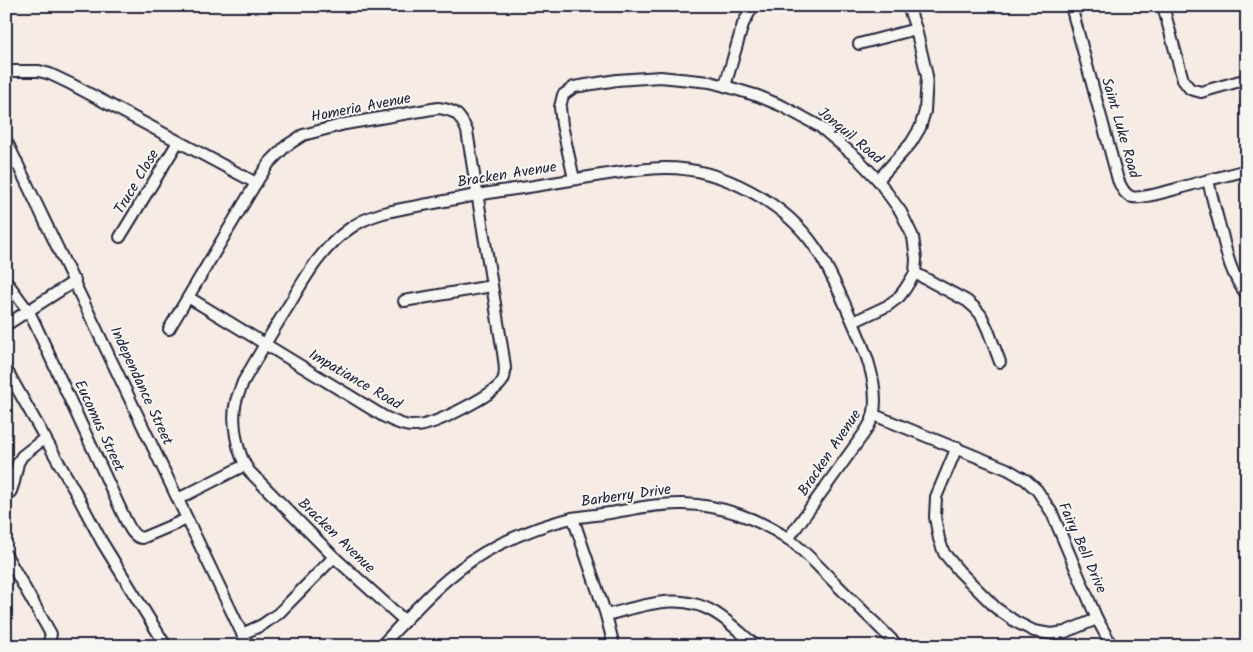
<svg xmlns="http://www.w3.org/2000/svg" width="1253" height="652" viewBox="0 0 1253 652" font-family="Kalam,sans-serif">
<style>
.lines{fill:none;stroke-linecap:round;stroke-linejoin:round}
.minor-casing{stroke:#22223b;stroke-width:14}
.minor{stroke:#f6f6f2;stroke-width:10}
.labels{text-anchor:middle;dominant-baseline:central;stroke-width:4;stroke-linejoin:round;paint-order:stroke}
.street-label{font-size:15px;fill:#22223b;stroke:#f6f6f2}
</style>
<rect width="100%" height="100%" fill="#f7ece5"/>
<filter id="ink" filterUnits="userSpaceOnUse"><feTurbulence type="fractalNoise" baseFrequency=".02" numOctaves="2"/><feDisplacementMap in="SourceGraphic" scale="10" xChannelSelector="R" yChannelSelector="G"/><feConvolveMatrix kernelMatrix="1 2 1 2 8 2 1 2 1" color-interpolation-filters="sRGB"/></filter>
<g filter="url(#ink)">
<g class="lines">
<g class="minor-casing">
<g id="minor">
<path d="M1071,6L1118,180C1121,186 1124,195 1132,197C1144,200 1191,184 1205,181C1219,177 1233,174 1247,170"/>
<path d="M1163,6L1183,80L1190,89L1201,92L1247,79"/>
<path d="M859,44L916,29"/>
<path d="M6,71H39L50,74L71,84L256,183"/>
<path d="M725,86L743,24L753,6"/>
<path d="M6,140L248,646"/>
<path d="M6,167L17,162"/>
<path d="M574,179L562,125L560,107L563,95L574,87L617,80L660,77L710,82L725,86L758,96L782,106L819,126L857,158L878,180L901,212L913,237L916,259L915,273L905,289L899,297L887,306L853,322"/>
<path d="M878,180L911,143L920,128L925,111L927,76L916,29L908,6"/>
<path d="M1208,180C1212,198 1217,216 1222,234C1227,256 1232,277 1247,295"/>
<path d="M120,237L178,142"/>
<path d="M915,273L967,301L975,308L981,315L988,330L1000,362"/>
<path d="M6,281L29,312L35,324L126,521C130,528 133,537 142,538L187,519"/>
<path d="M404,301L492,286"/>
<path d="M6,325L75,281"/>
<path d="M169,329L256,183L269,163L286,146L303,135L345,124L438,108C456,110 460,115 467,131L503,353C504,361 507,372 503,380C498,393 442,420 427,424C422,426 416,426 412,426C402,426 391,420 383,416L188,297"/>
<path d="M6,369L76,493L102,542L166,646"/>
<path d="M874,415L1007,469L1026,480L1037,490L1052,513L1097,619L1112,646"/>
<path d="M957,447L936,497L935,517L939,539L944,553L959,571L996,608L1016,622L1034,631L1051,634L1065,632L1097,619"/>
<path d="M6,497L11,491L14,482L18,463L22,456L45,438"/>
<path d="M178,499L245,465"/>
<path d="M573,518L606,615L614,646"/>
<path d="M6,555L51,634L48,646"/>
<path d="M606,615C646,605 683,590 720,616C733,625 744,636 756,646"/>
<path d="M405,621L334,557L249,471C237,454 231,421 236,401C238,394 241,388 243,382C258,356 273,330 289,305C306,276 321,249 349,229C372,212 401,209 429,204C455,199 481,194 508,190C546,185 584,177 622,172C637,170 652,168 666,168C721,168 784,202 815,247C830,269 840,294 851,318C863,345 879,382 874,412C873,419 869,426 865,432L788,539"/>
<path d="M242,634L262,625L279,613L334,557"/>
<path d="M381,646C413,612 444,576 485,552C512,537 542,525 572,518C585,516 597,515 610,513C634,509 659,503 684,504C720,505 757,518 787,538C803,549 817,565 831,579C853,601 876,624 898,646"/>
</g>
</g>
<use href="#minor" class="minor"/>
</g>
</g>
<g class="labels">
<g class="street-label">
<text transform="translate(361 108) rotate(-11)">Homeria Avenue</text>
<text transform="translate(1120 128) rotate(74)">Saint Luke Road</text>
<text transform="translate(850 136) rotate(40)">Jonquil Road</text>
<text transform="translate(507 175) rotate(-9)">Bracken Avenue</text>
<text transform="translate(137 182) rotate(-59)">Truce Close</text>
<text transform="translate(355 380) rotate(30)">Impatiance Road</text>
<text transform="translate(141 386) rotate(65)">Independance Street</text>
<text transform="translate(99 426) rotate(65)">Eucomus Street</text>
<text transform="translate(830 453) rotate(-56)">Bracken Avenue</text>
<text transform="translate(626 496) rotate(-8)">Barberry Drive</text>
<text transform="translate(336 536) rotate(44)">Bracken Avenue</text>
<text transform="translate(1082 548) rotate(66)">Fairy Bell Drive</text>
</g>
</g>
<rect width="1253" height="652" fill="none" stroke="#f6f6f2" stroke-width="25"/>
<rect x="12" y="12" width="1228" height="627" fill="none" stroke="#22223b" stroke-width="2" filter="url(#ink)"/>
</svg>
